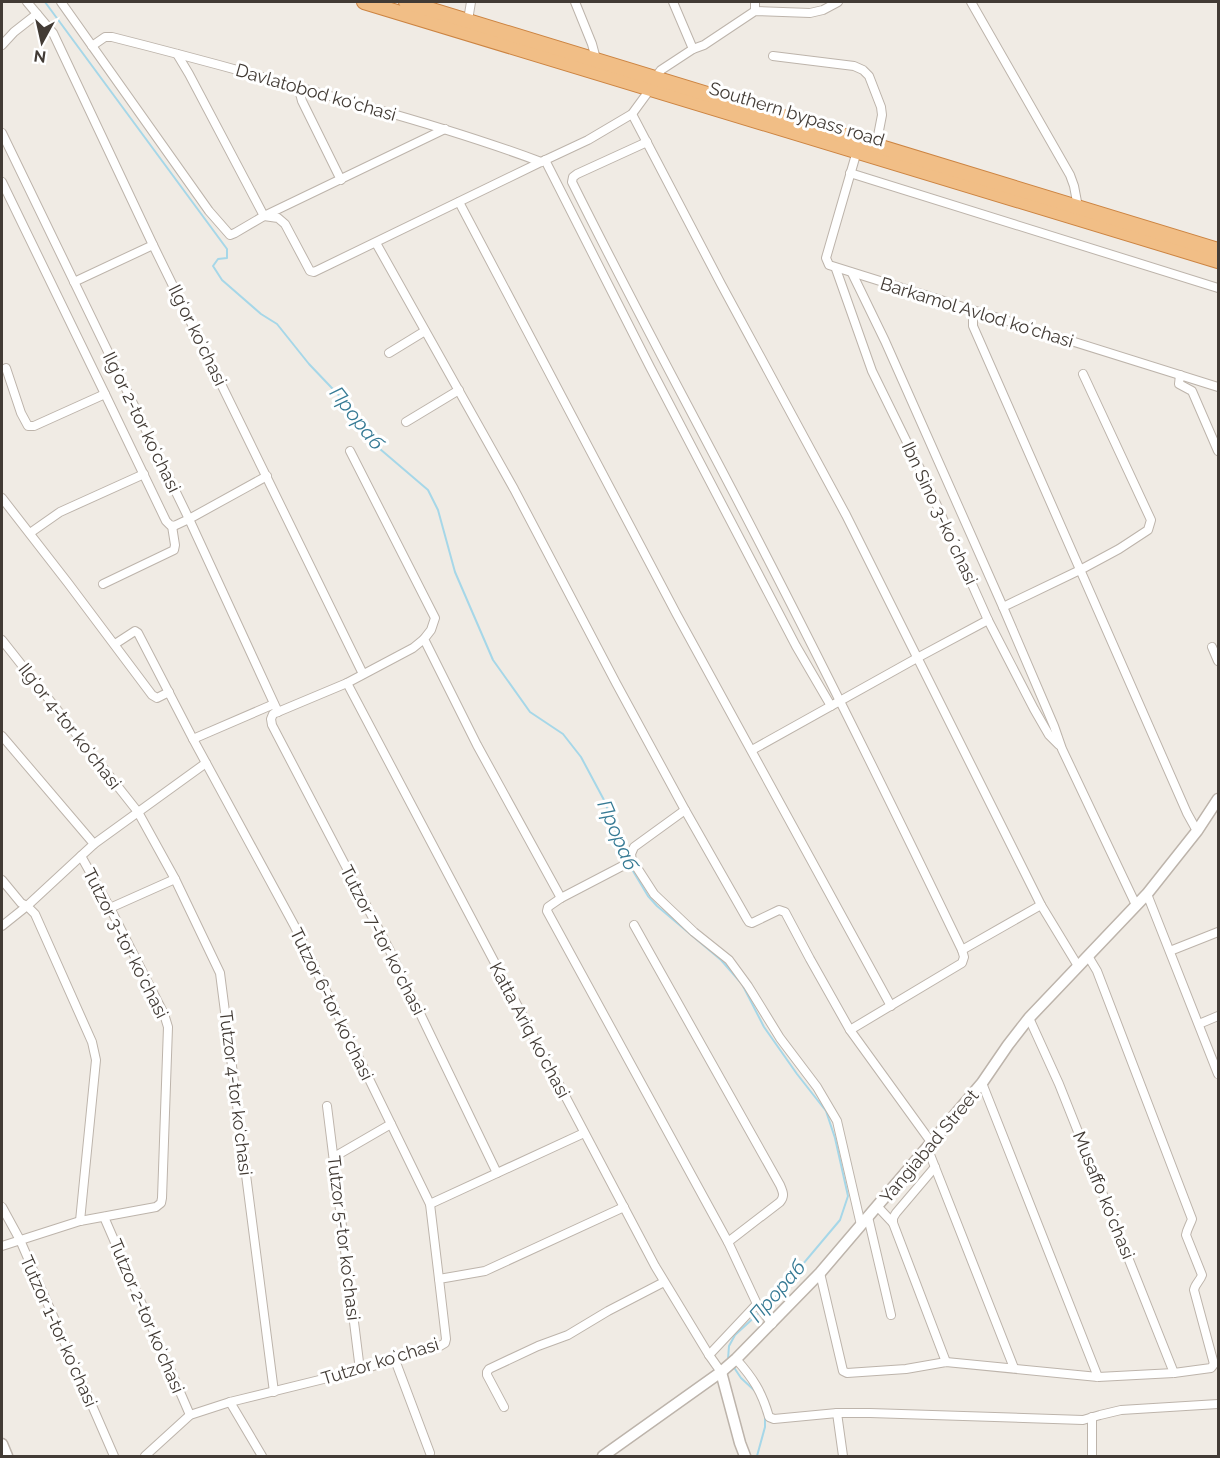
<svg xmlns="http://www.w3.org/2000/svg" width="1220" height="1458" viewBox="0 0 1220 1458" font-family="Raleway,sans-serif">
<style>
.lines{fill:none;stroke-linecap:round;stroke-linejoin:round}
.stream{stroke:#a6d7e8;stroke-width:2}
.minor-casing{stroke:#bdb4ab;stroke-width:10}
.tertiary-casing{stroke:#bdb4ab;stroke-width:13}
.trunk-casing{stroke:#cc8442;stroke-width:16}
.minor{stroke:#fff;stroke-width:8}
.tertiary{stroke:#fff;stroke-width:10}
.trunk{stroke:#f1be86;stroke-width:14}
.labels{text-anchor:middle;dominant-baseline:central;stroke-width:6;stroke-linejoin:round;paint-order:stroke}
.street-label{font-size:18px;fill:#423b35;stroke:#fff}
.water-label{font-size:20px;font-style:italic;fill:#367a94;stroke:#fff}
</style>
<rect width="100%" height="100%" fill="#f0ebe4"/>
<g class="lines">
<g class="stream">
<path d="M45,2L227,249V258L218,259L213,266L222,280L261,314L277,324L309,364L370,428L380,449L428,490L438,510L455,572L493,660L530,712L563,734L581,757L604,800L627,861"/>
<path d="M630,866L648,896L657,906L721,960L742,984L764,1027L797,1074L826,1111L835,1138L848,1196L840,1220L771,1302L735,1335L729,1346L728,1359"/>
<path d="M733,1366L741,1378L755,1391"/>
<path d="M757,1456L765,1427V1415"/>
</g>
<g class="minor-casing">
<g id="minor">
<path d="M27,2L53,33L153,245L363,674"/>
<path d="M61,2L209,211L230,235L235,233L264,216L445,129"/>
<path d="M575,2L592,44L596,59"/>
<path d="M673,2L693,49"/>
<path d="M755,2V11"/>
<path d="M971,2L1070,175L1074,186L1078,207"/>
<path d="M468,20L471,2"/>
<path d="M2,45L14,32L37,14"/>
<path d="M92,46L105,37H112C199,59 286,83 372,108C429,124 485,141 541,162"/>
<path d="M177,54L189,74L264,216L278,218L285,224L310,271L314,272L541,162L588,140L632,114L651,88"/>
<path d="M773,56L854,66L863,70L869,76L881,107L882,115L876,146"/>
<path d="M655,78L661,70L693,49L704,45L755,11L810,13L823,10L838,2"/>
<path d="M298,86L302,101L341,180"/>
<path d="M632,114L721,284L846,515L1041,905L962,950L964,957L962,963L850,1030"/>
<path d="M2,133L189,519L278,712"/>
<path d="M647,142L577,174L573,177L572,182C631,301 695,418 756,536C827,673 895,811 962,950"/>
<path d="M857,151L826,258L829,265L1218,387"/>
<path d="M545,160L650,367L796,646L831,706"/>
<path d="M850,173L1218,288"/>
<path d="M2,182L105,394"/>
<path d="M459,202L677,615L891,1006"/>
<path d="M376,243L514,489L616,683L685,810L747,919L749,922L752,923L779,910L785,912L810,959L850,1030L931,1142"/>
<path d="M836,269L872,371L926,481L988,620L1034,709L1049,735L1059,745"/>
<path d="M852,273L885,341L1003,607L1054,726L1062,749L1136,905"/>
<path d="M74,282L153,245"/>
<path d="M973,311V326L1187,813L1197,831"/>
<path d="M389,353L425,331"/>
<path d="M6,368L21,413L28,426H34L105,394L166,521L170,525L174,526L189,519L267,476"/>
<path d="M1180,375L1179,384L1192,391L1218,451"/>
<path d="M406,422L459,390"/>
<path d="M350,451L435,618L431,630L424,639L477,745L561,898"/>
<path d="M2,498L68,583L152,695L157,698L169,692"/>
<path d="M30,533L60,512L144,474"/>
<path d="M103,584L174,550L175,545L172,526"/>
<path d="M1003,607L1080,570L1119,549L1148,530L1151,520L1083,374"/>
<path d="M424,639L413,648L347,683L273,714L271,719L272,725L388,947L497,1173"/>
<path d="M2,640L138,812L175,879L220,973L274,1392"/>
<path d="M115,644L135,631L138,633L193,739L294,925L430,1204L439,1279"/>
<path d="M1212,647L1218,661"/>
<path d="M347,683L655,1266L709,1355L721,1372"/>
<path d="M2,736L94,844L81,856L110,908L164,1014L168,1027L162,1198L161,1203L156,1207L80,1221L2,1246"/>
<path d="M193,739L274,704"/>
<path d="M752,750L917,658L988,620"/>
<path d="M685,810L634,847L631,854L632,861L634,863L654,894L694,932L729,960L748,986L780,1038L817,1087L837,1121L861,1225"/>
<path d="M94,844L206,763"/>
<path d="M632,861L561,898L548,907L547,911L728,1242L757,1304L772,1324"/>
<path d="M2,880L21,903L27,906L35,914L92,1042L96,1060L80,1221"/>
<path d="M1147,894L1218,1074"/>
<path d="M1041,905L1078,966"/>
<path d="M110,908L175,879"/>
<path d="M634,925L780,1185C783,1192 785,1196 780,1202L728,1242"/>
<path d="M2,926L27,906L81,856"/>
<path d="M1170,951L1218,932"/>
<path d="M1029,1018L1059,1084L1174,1373"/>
<path d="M1199,1024L1218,1016"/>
<path d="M982,1083L1098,1377"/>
<path d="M327,1106L360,1370"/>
<path d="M927,1147L1014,1368"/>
<path d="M334,1157L391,1124"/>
<path d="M935,1167L896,1213L893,1218V1223L946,1362"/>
<path d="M430,1204L584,1133"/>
<path d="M877,1206L893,1223"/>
<path d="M2,1207L20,1240L114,1456"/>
<path d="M104,1217L190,1415"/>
<path d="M868,1217L891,1315"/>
<path d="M820,1273L843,1371L847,1373L906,1369L946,1362L1098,1377L1174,1373L1211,1368L1214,1364L1194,1290C1195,1284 1200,1281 1202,1275L1186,1235C1187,1229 1190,1225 1192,1219L1097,971L1088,956"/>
<path d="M709,1355L757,1304"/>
<path d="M736,1359C753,1378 762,1392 769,1417L774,1419L837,1413H870L1083,1420L1100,1415L1121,1410L1218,1404"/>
<path d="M395,1360L430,1453"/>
<path d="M230,1402L262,1456"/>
<path d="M504,1407L487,1375V1372L489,1369L538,1346L568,1335L608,1311L664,1282"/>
<path d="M837,1413L843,1456"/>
<path d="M1092,1417V1456"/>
<path d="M145,1456L190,1415L230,1402L360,1370L440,1346L445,1343L446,1339L439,1279L485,1271L624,1207"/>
</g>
</g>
<g class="tertiary-casing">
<g id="tertiary">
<path d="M721,1372L740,1443L745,1456"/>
<path d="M2,1444L7,1456"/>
<path d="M603,1456L721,1372L736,1359L820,1273L982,1083L1008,1045L1029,1018L1147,894L1197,831L1218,799"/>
</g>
</g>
<g class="trunk-casing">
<g id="trunk">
<path d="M364,2L1218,261"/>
<path d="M406,2L1218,250"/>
</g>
</g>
<use href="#minor" class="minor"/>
<use href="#tertiary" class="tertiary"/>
<use href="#trunk" class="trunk"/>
</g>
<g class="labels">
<g class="street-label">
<text transform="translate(316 92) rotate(16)">Davlatobod koʻchasi</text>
<text transform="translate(797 114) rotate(17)">Southern bypass road</text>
<text transform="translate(977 312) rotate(17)">Barkamol Avlod koʻchasi</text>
<text transform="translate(198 335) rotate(64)">Ilgʻor koʻchasi</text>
<text transform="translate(142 422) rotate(64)">Ilgʻor 2-tor koʻchasi</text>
<text transform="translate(940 513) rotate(65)">Ibn Sino 3-koʼchasi</text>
<text transform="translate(70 726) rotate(52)">Ilgʻor 4-tor koʻchasi</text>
<text transform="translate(383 940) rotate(63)">Tutzor 7-tor koʻchasi</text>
<text transform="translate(126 943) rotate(63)">Tutzor 3-tor koʻchasi</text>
<text transform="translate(332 1004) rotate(64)">Tutzor 6-tor koʻchasi</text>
<text transform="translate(530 1030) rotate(62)">Katta Ariq koʻchasi</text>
<text transform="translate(236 1093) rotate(83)">Tutzor 4-tor koʻchasi</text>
<text transform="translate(929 1146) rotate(-50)">Yangiabad Street</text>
<text transform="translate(1104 1195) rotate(68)">Musaffo koʻchasi</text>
<text transform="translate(344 1238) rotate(83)">Tutzor 5-tor koʻchasi</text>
<text transform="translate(147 1316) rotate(67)">Tutzor 2-tor koʻchasi</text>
<text transform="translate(59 1331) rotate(66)">Tutzor 1-tor koʻchasi</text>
<text transform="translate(380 1361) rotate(-17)">Tutzor koʻchasi</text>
</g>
<g class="water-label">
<text transform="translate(357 418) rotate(52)">Прораб</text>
<text transform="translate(618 835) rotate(67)">Прораб</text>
<text transform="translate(777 1291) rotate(-49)">Прораб</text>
</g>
</g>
<rect width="1220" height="1458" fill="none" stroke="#423b35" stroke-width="6"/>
<g transform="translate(42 42) rotate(188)" stroke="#ffffff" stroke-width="4.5" paint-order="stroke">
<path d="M0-4.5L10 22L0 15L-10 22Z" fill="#423b35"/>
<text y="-9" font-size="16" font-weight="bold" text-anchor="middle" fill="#423b35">N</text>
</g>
</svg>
